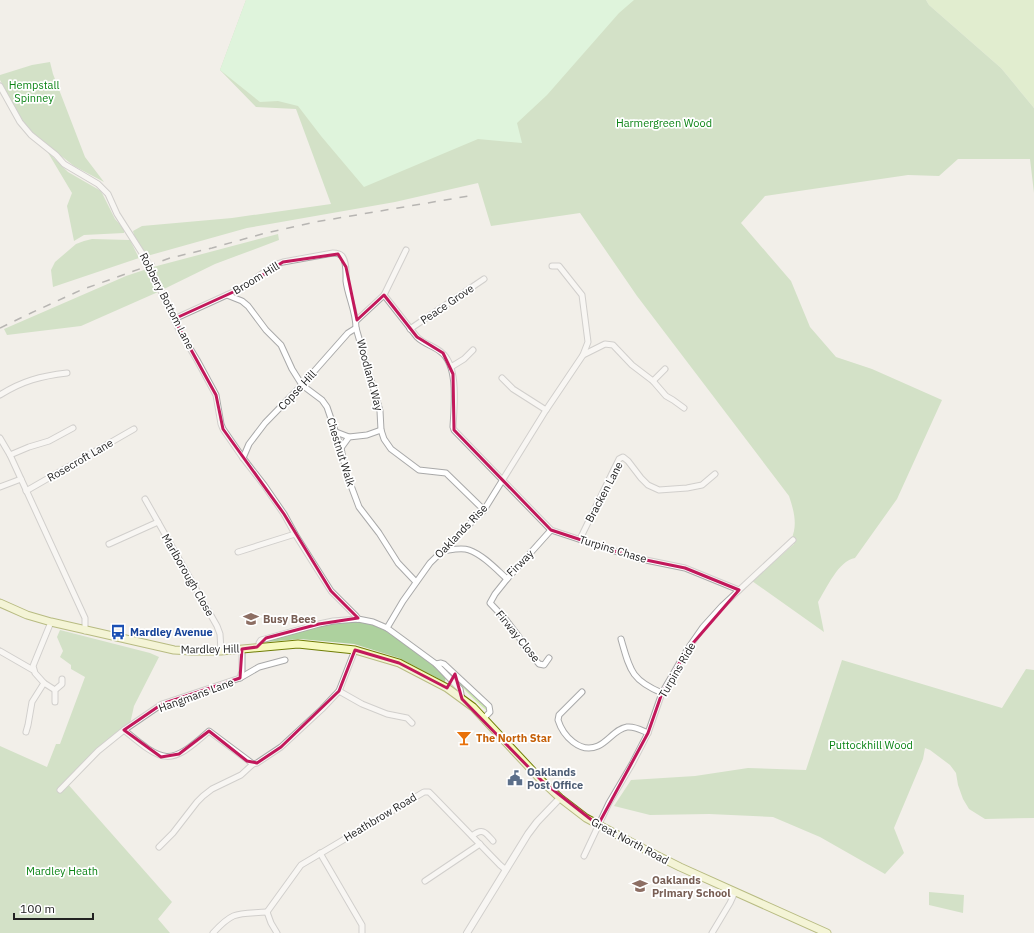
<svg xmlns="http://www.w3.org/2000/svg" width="1034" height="933" viewBox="0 0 1034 933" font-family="'IBM Plex Sans',sans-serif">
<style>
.grass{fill:#cdebb0}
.forest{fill:#add19e}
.park{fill:#c8facc}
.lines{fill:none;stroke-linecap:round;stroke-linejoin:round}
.minor-casing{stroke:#a9a9a9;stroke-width:7}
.tertiary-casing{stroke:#a9a9a9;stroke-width:8}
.secondary-casing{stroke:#707d05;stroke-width:9}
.minor{stroke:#fff;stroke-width:5}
.tertiary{stroke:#fff;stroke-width:6}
.secondary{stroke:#f7fabf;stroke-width:7}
.rail{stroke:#707070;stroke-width:1.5;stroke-dasharray:8 8;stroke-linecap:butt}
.marked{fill:none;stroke:#c2185b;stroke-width:3;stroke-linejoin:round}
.labels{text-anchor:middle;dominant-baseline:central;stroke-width:3.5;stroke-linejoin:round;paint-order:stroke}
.park-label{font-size:11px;fill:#0c8416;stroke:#fff}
.street-label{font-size:11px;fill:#222;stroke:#fff}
.education-label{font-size:11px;font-weight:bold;fill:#785e54;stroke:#fff;text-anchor:start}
.transit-label{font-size:11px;font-weight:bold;fill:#164399;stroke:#fff;text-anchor:start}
.food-label{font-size:11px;font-weight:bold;fill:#c56008;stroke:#fff;text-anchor:start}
.service-label{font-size:11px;font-weight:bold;fill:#4e5e75;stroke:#fff;text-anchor:start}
</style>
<rect width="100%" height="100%" fill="#f2efe9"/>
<g class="grass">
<path d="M926,0H1034V108L1001,68L929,5Z"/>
<path d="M446,669L487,707V710H486C471,698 460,683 445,670Z"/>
</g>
<g class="forest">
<path d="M246,0H926L929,5L1001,68L1034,108V193L1030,159H958L939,176L908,175L765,196L741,223L791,281L810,327L836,357L872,369L942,400L897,499L855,558C839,560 826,589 818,602L824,632L752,581L794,544L791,540C798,525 794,511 789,496L637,296L580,213L491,226L478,183L395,202L247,228L147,256L134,235L133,231L142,226L232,218L331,204L296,109L256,107L220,70Z"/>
<path d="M50,62L53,74L85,157L104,182L74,166L32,133L24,123L0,80V75L32,65Z"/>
<path d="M47,151L68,172L101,191L115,219L124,229V233L84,235L74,241L67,206L72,193Z"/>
<path d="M278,234L279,240L215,264L164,289L153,267Z"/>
<path d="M92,239L130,240L139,258L53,287L51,270L55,262L76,244L84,241Z"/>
<path d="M147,269L158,292L81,326L7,335L4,329L126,276Z"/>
<path d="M355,621L373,624L386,631L438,668L446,677L445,682L399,658L354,644L300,639L266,642L265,641L317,626Z"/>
<path d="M60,630L150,653L159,657L134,706L130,724L66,782L172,902L158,919L170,933H0V746L47,767L56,744H60L85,677L71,669V665L60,657L63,651L57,637Z"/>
<path d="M842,660L1002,708L1026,669L1034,670V818L985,819L969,809L963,799L958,785L956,773L950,765L930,750L925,748L923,759L894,828L904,853L885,874L820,837L773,817L709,814L650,815L614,806L631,780L695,776L748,768L806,770Z"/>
<path d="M929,892L964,895L963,913L929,905Z"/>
</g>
<path class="park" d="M246,0H634L619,13L547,95L517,123L522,143L478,139L364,187L321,136L298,106L278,101L260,102L220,70Z"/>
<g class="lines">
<g class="minor-casing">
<g id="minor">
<path d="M0,86L20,122L31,135L56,155L64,164L98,184L108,194L117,214L147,261L179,330L197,360L216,395L221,424L223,429L243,458L264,485L284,514L295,534L331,591L356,616L358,619"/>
<path d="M552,266H559L582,295L588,342L583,355"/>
<path d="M227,295L242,301L248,306L266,330L281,345L292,369L302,385L322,400L327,407L341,448L342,453L347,475L359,507L379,533L398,563L416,582"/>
<path d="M384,295L406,250"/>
<path d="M174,319L242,288L274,265L283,262L333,253C336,253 340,254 342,256C347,262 346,274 346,281C348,297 356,311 356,328L380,411L381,430L384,439L391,449L419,470L446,473L484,510"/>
<path d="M356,321L384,295L417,337C424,344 434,346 441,352C459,366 454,406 453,427L454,430L551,530L636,558L685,568L739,590"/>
<path d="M410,329L484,279"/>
<path d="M451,367L464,359L473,350"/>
<path d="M502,378L513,389L546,410"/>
<path d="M653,381L665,369"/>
<path d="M0,395C22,381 41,376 67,373"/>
<path d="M336,432L349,437"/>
<path d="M0,438L10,455L85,618V631"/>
<path d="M341,448L349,437L367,435L381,430"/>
<path d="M10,455L29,447L49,441L73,428"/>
<path d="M243,458L249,444L265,423L302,385L348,333L356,328"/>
<path d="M0,487L21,479"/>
<path d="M26,491L134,429"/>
<path d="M145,499L217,626L220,634L221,651"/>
<path d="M580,539L619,459L623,457L628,461L641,478L648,485L659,490L687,488L702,485L715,474"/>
<path d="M109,544L158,522"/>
<path d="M443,551C451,550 461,547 469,550C483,555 496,569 507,579"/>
<path d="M238,552L295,534"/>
<path d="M387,628L403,601L430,563L484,510L546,410L583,355L605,344L613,345L632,365L653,381L666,396L673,400L684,408"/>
<path d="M621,639C630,670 631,680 662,693"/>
<path d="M259,646V643L261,640L319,624L333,621L358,619L373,622L387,628L436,664L460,689L462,699"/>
<path d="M0,651L33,670"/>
<path d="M549,658L544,665L539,664L523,645L519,637L506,620L490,603L495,594L507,579L551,530"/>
<path d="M436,664L441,663L444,664L489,706L490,712L484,718"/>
<path d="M240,678L242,671V649"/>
<path d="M44,683L55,690"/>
<path d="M339,691L362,704L387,714L407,718L412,723"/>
<path d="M582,692L559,715L558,720C563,736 580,754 598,746C609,741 615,729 627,727C635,726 641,730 648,733"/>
<path d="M55,702V690L62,684V679"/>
<path d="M124,730C164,763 169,767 209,731L253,764"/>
<path d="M26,732L28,725L32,702L44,683L35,673L33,666L51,622"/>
<path d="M60,790L98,751L124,730L162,704L240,678L259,667L285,660"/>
<path d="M472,836C483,827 486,833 493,841"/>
<path d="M159,847L173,833L197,802L203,796L212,789L241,775L253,764L257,763L281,747L322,709L339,691L355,650"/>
<path d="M320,853L362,925V933"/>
<path d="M584,856L609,803L632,764L648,733L662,693L687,650L703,627L722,606L793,540"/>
<path d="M425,881L480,844"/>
<path d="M267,912L301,865L424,792H429L434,797L500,865L506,870"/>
<path d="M267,912L271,923L277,933"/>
<path d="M213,933C234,910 238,914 267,912"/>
<path d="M712,933L730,903L735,892"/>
</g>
</g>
<g class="tertiary-casing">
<path id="tertiary" d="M467,933L528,834L537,822L560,798"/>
</g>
<g class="secondary-casing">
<path id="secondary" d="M0,603L27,615L51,622L174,650L191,651H221L298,644L355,650L399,663L447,688L473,707L542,781L560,798L586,818L640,847L680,867L827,933"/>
</g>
<use href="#minor" class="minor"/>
<use href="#tertiary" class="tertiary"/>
<use href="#secondary" class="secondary"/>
<path class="rail" d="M0,328L31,313L81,290L170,258L212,248L262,234L315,222L469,196"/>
</g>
<path d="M0 0H1034V933H0ZM338,254L346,267L357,320L384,295L417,337L443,353L453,374L454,430L551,530L636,558L685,568L739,590L687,650L662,693L648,733L598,825L542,781L462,699L455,674L447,688L399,663L355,650L339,691L281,747L257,763L247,761L209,731L179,754L161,757L124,730L162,704L240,678L242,649L257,647L266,638L319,624L358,618L331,591L284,514L223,429L216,395L174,319L242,288L283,262Z" fill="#f2efe9" fill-opacity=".55" fill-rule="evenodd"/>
<path class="marked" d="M338,254L346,267L357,320L384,295L417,337L443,353L453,374L454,430L551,530L636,558L685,568L739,590L687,650L662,693L648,733L598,825L542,781L462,699L455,674L447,688L399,663L355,650L339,691L281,747L257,763L247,761L209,731L179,754L161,757L124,730L162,704L240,678L242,649L257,647L266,638L319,624L358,618L331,591L284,514L223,429L216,395L174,319L242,288L283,262Z"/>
<defs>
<g id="school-bare" transform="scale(1.2)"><path d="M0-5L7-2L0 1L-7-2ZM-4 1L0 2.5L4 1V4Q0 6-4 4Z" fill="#8d6e63" stroke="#fff" stroke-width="2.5" paint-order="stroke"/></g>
<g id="bus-bare" transform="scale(1.2)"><path d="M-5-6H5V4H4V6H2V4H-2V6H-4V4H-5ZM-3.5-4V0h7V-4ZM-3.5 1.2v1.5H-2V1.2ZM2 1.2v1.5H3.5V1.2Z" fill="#1a4fb4" stroke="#fff" stroke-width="2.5" paint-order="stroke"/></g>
<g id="bar-bare" transform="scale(1.2)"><path d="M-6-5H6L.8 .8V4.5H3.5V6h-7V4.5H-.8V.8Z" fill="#e8710a" stroke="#fff" stroke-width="2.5" paint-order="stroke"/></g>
<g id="civic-bare" transform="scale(1.2)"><path d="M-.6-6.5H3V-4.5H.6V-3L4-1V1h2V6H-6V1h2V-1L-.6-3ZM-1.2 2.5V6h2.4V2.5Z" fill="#5c6f8a" stroke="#fff" stroke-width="2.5" paint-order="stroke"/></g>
</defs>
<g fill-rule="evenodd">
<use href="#school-bare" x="251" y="619"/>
<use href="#bus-bare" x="118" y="632"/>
<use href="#bar-bare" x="464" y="738"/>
<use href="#civic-bare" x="515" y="778"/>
<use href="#school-bare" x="640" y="886"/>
</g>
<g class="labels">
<g class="park-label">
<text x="34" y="85">Hempstall<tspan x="34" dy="13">Spinney</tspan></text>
<text x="664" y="123">Harmergreen Wood</text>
<text x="871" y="745">Puttockhill Wood</text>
<text x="62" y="871">Mardley Heath</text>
</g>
<g class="street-label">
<text transform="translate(256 278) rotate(-31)">Broom Hill</text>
<text transform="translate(167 301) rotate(63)">Robbery Bottom Lane</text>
<text transform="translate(447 304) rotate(-34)">Peace Grove</text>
<text transform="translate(370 375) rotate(75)">Woodland Way</text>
<text transform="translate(297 390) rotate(-47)">Copse Hill</text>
<text transform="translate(341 452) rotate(73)">Chestnut Walk</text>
<text transform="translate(80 460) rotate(-30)">Rosecroft Lane</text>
<text transform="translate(604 492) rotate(-62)">Bracken Lane</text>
<text transform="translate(461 531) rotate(-46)">Oaklands Rise</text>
<text transform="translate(613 549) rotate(17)">Turpins Chase</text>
<text transform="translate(520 563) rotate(-45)">Firway</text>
<text transform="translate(188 575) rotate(60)">Marlborough Close</text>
<text transform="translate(518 636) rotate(51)">Firway Close</text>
<text transform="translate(210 649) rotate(-1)">Mardley Hill</text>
<text transform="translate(677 670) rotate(-60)">Turpins Ride</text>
<text transform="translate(196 695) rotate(-20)">Hangmans Lane</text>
<text transform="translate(380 817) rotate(-31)">Heathbrow Road</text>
<text transform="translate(630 841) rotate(28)">Great North Road</text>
</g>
<g class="education-label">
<text x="263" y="619">Busy Bees</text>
<text x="652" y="880">Oaklands<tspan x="652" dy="13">Primary School</tspan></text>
</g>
<g class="transit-label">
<text x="130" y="632">Mardley Avenue</text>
</g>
<g class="food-label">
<text x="476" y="738">The North Star</text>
</g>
<g class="service-label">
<text x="527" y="772">Oaklands<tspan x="527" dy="13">Post Office</tspan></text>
</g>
</g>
<path d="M14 913v6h79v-6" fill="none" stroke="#222222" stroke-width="2"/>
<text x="20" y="913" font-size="12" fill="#222222" stroke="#ffffff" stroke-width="3" paint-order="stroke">100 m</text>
</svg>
